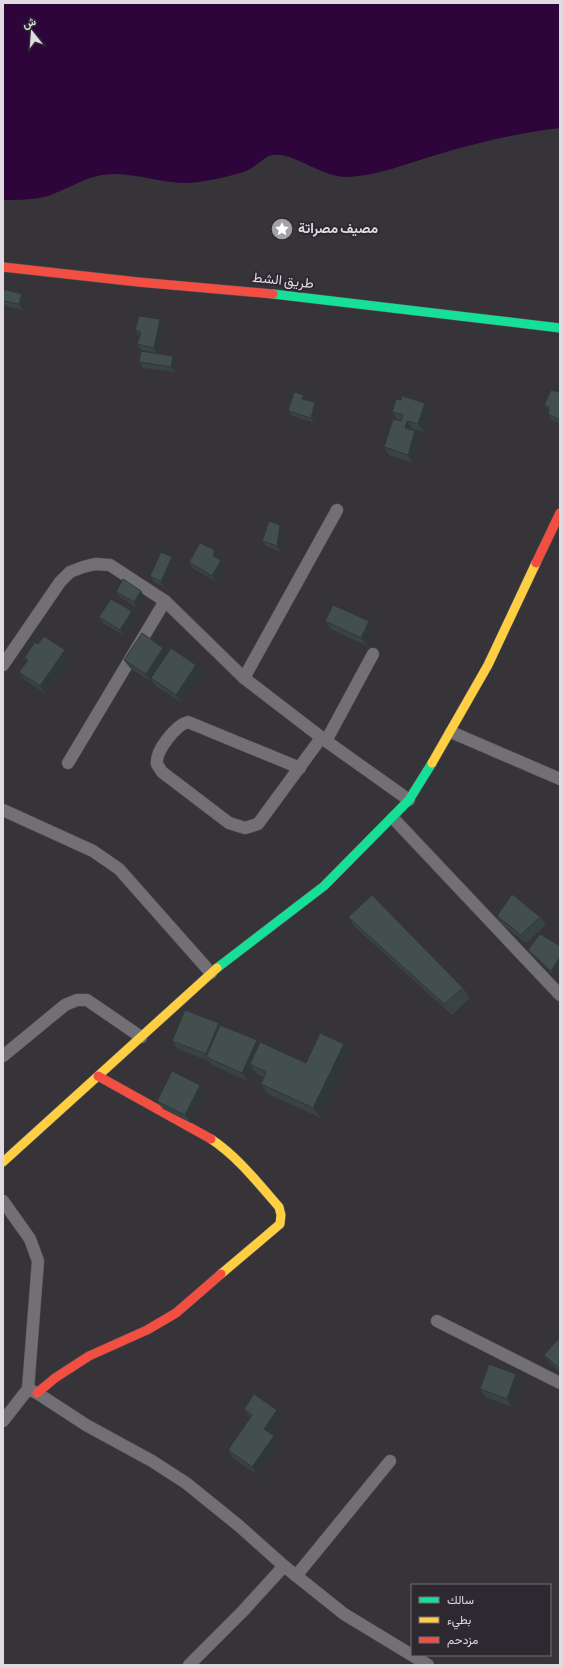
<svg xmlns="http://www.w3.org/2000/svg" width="563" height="1668" viewBox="0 0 563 1668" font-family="'Alegreya Sans',Vazirmatn,sans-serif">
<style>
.water{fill:#2d053b}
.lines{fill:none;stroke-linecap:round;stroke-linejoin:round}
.street-casing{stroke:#555257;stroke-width:13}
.fast-casing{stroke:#555257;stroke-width:10}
.slow-casing{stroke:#555257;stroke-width:10}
.jam-casing{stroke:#555257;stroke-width:10}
.street{stroke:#727074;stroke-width:12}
.fast{stroke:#16e098;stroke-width:9}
.slow{stroke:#ffcf43;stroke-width:9}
.jam{stroke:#f24e42;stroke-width:9}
.wall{fill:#3a4344}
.shaded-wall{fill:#2f3737}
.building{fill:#434e4f;stroke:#2f3737}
.labels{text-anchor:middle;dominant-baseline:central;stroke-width:4;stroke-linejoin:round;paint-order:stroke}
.poi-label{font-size:14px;font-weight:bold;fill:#dfdbe1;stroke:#2e2831;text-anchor:start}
.street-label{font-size:14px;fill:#dfdbe1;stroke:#2e2831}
</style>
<rect width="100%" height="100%" fill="#373439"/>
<path class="water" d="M3,3H560V128C517,133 477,143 436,155C408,163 377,176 348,177C322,178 294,152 273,155C265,156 258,165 250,169C242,174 209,181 198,182C165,187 134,170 102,175C83,178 66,190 48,196C33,200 18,200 3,200Z"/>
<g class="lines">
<g class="street-casing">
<g id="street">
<path d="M3,665L60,582L70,572L83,567L95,564L110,565L165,601L244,678L326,741L409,800"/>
<path d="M244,678L337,510"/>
<path d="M451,732L560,779"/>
<path d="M326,741L373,654"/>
<path d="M68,763L165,601"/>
<path d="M300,768L188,722C176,725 155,751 157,764C158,766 161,770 162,772L229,823L245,828L258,824L321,738"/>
<path d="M3,810L93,851L119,869L211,973"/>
<path d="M393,818L560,995"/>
<path d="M3,1056L65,1005L77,1000H87L141,1037"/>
<path d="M3,1201L30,1239L38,1261L28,1389L3,1421"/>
<path d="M437,1321L560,1383"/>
<path d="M28,1389L37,1393L86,1425L152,1461L186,1483L238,1525L284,1566L344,1614L428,1665"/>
<path d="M296,1576L390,1461"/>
<path d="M189,1665L243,1611L284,1566"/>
</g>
</g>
<g class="fast-casing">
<g id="fast">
<path d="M273,294L560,328"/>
<path d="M217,968L324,886L409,800L432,763"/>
</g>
</g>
<g class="slow-casing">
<g id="slow">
<path d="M432,763L488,665L536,563"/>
<path d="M211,1139C238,1157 258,1183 279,1207L281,1215L280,1224L221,1274"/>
<path d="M3,1162L217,968"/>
</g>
</g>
<g class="jam-casing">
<g id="jam">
<path d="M3,267L138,282L273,294"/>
<path d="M536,563L560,513"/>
<path d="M98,1076L211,1139"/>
<path d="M37,1393L55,1378L89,1356L147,1330L176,1313L221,1274"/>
</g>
</g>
<use href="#street" class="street"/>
<use href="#fast" class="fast"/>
<use href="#slow" class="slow"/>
<use href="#jam" class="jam"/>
</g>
<g class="wall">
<path d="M3,289L26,299L23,310L3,305Z"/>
<path d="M164,325L157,353L141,350L137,344L140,336L139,335L135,330Z"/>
<path d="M173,356L176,361L175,372L143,368L139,362Z"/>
<path d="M560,392V423L551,420L548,414L549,411L544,405Z"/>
<path d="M308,400L319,407L315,423L292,416L288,411Z"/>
<path d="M430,411L424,432L413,429L412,430L421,439L413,463L389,455L384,447L401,421L398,420L392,412Z"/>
<path d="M280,525L284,530L281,552L266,546L262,541Z"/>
<path d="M219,556L217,559L224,566L216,581L192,568L189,562Z"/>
<path d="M176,562L165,587L154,582L150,576Z"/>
<path d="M116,592L144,596L137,608L120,597Z"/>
<path d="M132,611L136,617L124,635L103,623L99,617Z"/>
<path d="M325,621H369L375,629L367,646L331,629Z"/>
<path d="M38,644L65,650L71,658L46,694L25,680L19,672L27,661L24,658Z"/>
<path d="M167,653L202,673L182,703L156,686L152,681V682L130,668L124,660Z"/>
<path d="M497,916L540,917L546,925L526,943L502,924Z"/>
<path d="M348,917L463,988L470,998L452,1015L355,927Z"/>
<path d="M540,934L555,976L532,955L528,950Z"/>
<path d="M219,1023L220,1025L259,1044L306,1063L351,1054L321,1118L268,1094L261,1084L264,1077L257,1074L253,1069L248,1081L212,1065L209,1061L178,1049L172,1041Z"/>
<path d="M206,1093L191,1123L163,1109L157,1101Z"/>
<path d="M560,1337V1372L550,1363L544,1355Z"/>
<path d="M521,1382L512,1407L485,1397L480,1389Z"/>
<path d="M244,1409L283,1418L272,1434L280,1444L258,1475L233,1458L228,1450L250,1418Z"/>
</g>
<g class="shaded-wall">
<path d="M22,294L26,299L23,310L19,304Z"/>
<path d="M160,319L164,325L157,353L154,348Z"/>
<path d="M173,356L176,361L175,372L171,367Z"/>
<path d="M304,395L308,400L302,399Z"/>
<path d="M315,402L319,407L315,423L311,418Z"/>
<path d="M425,403L430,411L424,432L418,424Z"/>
<path d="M407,421L413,429L410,436L405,428Z"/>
<path d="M415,431L421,439L413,463L408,455Z"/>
<path d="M280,525L284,530L281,552L277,546Z"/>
<path d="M215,550L219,556L216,562L213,556Z"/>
<path d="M172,557L176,562L165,587L161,582Z"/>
<path d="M221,560L224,566L216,581L212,576Z"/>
<path d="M141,591L144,596L137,608L134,602Z"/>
<path d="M132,611L136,617L124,635L120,630Z"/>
<path d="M369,621L375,629L367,646L361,638Z"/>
<path d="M163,648L169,656L151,678L152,681V682L146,674Z"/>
<path d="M65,650L71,658L46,694L40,686Z"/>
<path d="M196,665L202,673L182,703L176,695Z"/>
<path d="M560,957V969L555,976L551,971Z"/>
<path d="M219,1023L224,1031L209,1059L206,1054Z"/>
<path d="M257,1040L262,1048L250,1064L253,1069L248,1081L242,1073Z"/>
<path d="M344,1044L351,1054L321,1118L313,1108Z"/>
<path d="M200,1085L206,1093L191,1123L185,1115Z"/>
<path d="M516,1374L521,1382L512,1407L507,1399Z"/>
<path d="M277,1410L283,1418L270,1437L264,1429Z"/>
<path d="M274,1436L280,1444L258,1475L252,1467Z"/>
</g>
<g class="building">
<path d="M3,289L22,294L19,304L3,301Z"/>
<path d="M139,316L160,319L154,348L137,344L141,332L135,330Z"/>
<path d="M141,351L173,356L171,367L139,362Z"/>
<path d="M551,390L560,392V420L548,414L549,407L544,405Z"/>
<path d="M294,392L304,395L302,399L315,402L311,418L288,411Z"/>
<path d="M402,396L425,403L418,424L407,421L405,428L415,431L408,455L384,447L393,419L401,421L403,415L392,412L396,399L401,400Z"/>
<path d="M269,521L280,525L277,546L262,541Z"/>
<path d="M200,543L215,550L213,556L221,560L212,576L189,562Z"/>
<path d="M161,552L172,557L161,582L150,576Z"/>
<path d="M123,579L141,591L134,602L116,592Z"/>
<path d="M111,599L132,611L120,630L99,617Z"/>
<path d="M333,605L369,621L361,638L325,621Z"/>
<path d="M142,633L163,648L146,674L124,660Z"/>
<path d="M44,636L65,650L40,686L19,672L28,660L24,658L35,642L38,644Z"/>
<path d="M171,648L196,665L176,695L151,678Z"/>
<path d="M512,894L540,917L521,935L497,916Z"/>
<path d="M372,895L463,988L444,1004L348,917Z"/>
<path d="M540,934L560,946V957L551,971L528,950Z"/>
<path d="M185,1010L219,1023L206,1054L172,1041Z"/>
<path d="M220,1025L257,1040L242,1073L206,1057Z"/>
<path d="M320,1033L344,1044L313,1108L261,1084L266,1072L250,1064L260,1042L306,1063Z"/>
<path d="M172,1071L200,1085L185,1115L157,1101Z"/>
<path d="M560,1337V1369L544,1355Z"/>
<path d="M489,1364L516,1374L507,1399L480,1389Z"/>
<path d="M254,1394L277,1410L264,1429L274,1436L252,1467L228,1450L252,1415L244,1409Z"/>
</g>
<defs>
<g id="sight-disc" transform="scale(1.15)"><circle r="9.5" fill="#a4a1a6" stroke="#2e2831"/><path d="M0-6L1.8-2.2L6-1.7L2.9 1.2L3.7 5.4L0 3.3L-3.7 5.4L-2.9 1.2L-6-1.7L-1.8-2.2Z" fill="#fff"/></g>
</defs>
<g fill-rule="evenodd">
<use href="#sight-disc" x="282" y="229"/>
</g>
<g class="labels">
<g class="poi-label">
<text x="298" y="229">مصيف مصراتة</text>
</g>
<g class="street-label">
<text transform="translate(283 281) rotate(6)">طريق الشط</text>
</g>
</g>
<rect width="563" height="1668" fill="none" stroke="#dfdbe1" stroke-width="8"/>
<rect x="411" y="1584" width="140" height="72" fill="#2e2831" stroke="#757077"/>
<rect x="419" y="1597" width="20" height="6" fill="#16e098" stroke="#757077"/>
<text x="447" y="1604" font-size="12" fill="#dfdbe1">سالك</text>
<rect x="419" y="1617" width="20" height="6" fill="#ffcf43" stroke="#757077"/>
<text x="447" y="1624" font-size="12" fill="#dfdbe1">بطيء</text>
<rect x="419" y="1637" width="20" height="6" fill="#f24e42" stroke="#757077"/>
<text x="447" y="1644" font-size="12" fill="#dfdbe1">مزدحم</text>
<g transform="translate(32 32) rotate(343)" stroke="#2e2831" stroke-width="3" paint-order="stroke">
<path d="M0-3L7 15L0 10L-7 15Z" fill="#dfdbe1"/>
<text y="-6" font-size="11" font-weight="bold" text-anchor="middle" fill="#dfdbe1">ش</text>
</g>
</svg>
